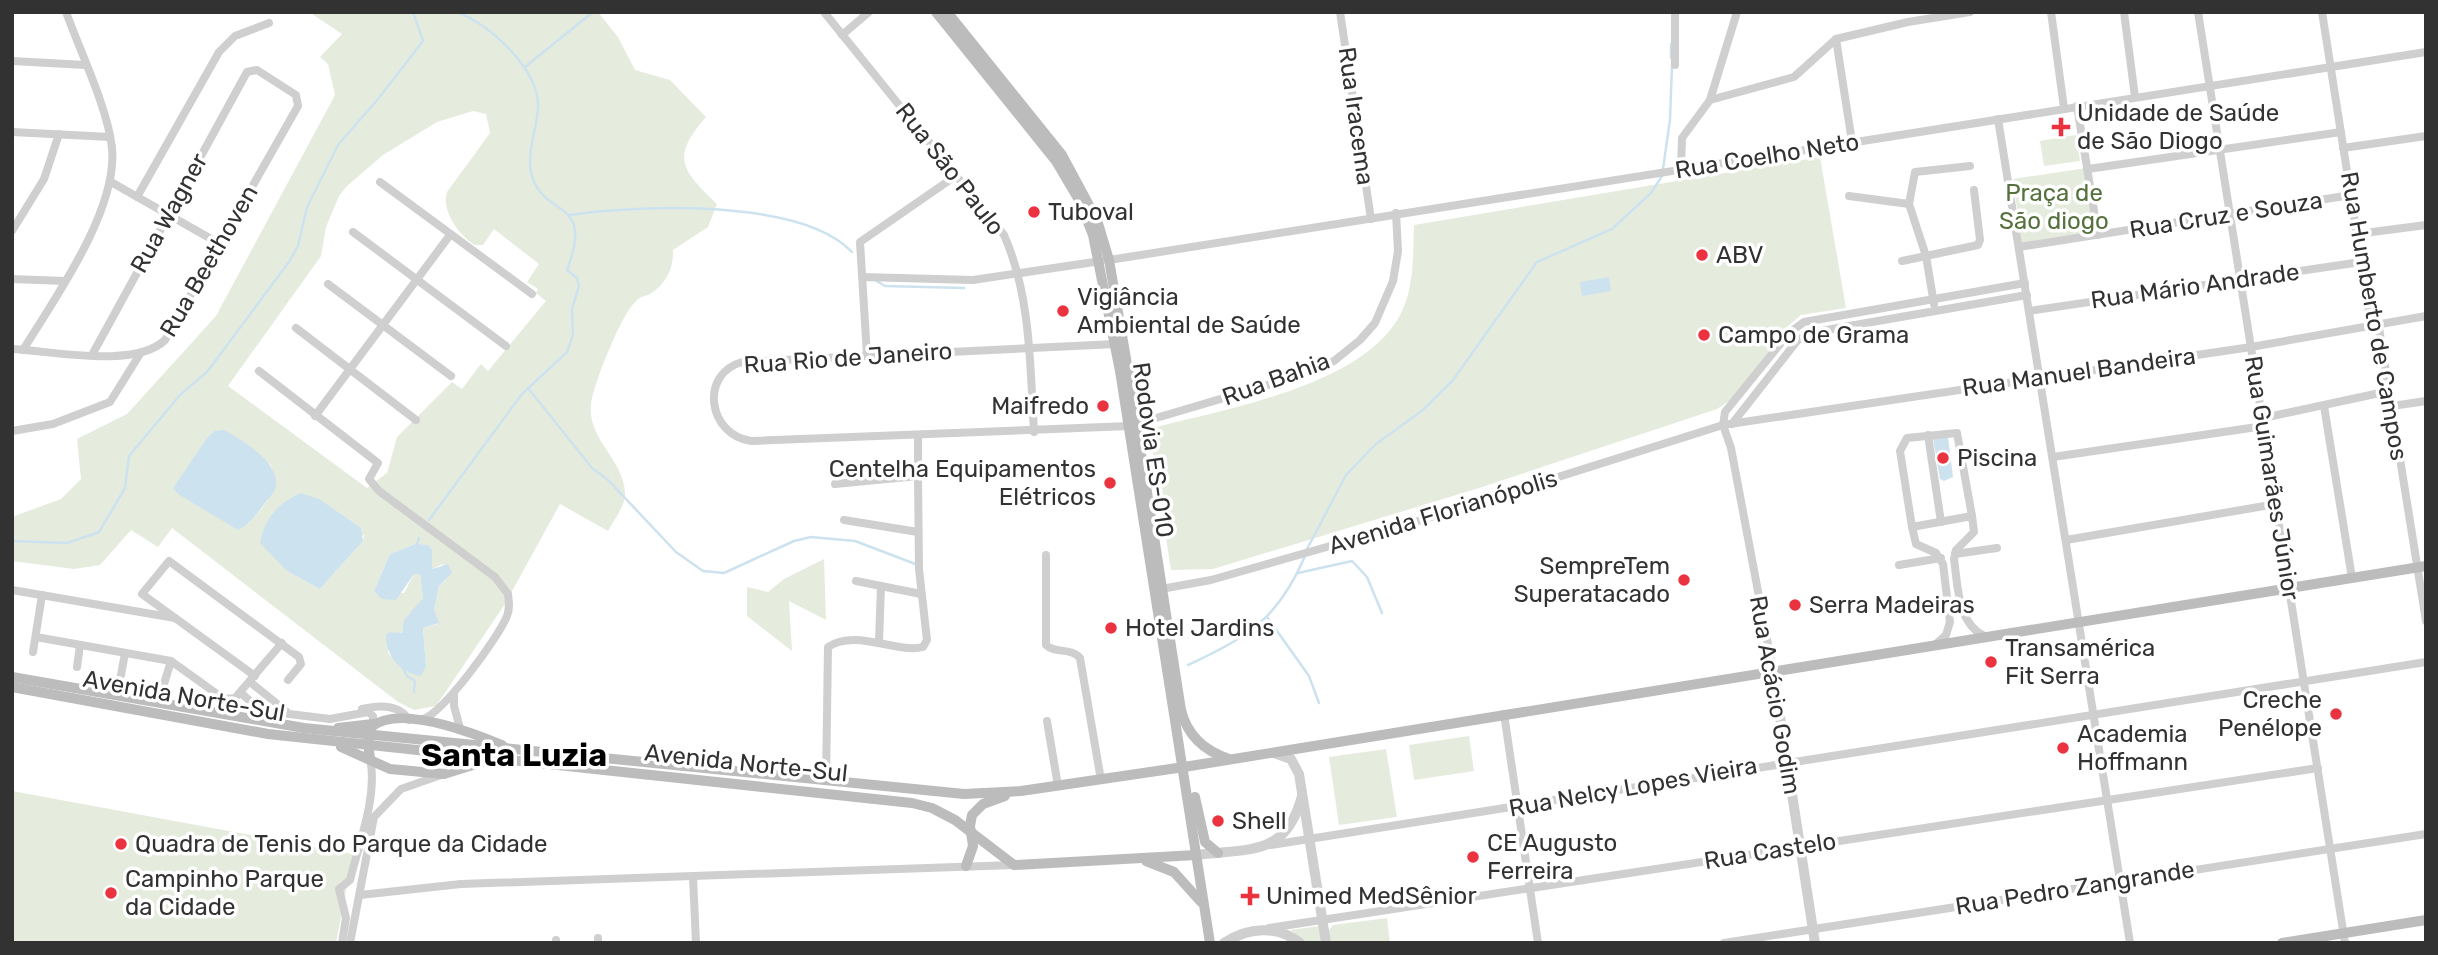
<svg xmlns="http://www.w3.org/2000/svg" width="2438" height="955" viewBox="0 0 2438 955" font-family="Rubik,sans-serif">
<style>
.green{fill:#e5ecde;fill-rule:evenodd}
.water{fill:#cde2ef}
.lines{fill:none;stroke-linecap:round;stroke-linejoin:round}
.stream{stroke:#cde2ef;stroke-width:2.5}
.minor{stroke:#cfcfcf;stroke-width:8}
.tertiary{stroke:#cfcfcf;stroke-width:10}
.secondary{stroke:#bcbcbc;stroke-width:10}
.poi-dot{fill:#eb333f;stroke:#fff;stroke-width:2.5}
.labels{text-anchor:middle;dominant-baseline:central;stroke-width:7;stroke-linejoin:round;paint-order:stroke}
.poi-label{font-size:24px;fill:#323232;stroke:#fff;text-anchor:start}
.street-label{font-size:24px;fill:#323232;stroke:#fff}
.park-label{font-size:24px;fill:#55713d;stroke:#fff}
.district-label{font-size:32px;font-weight:bold;fill:#000;stroke:#fff}
</style>
<rect width="100%" height="100%" fill="#fff"/>
<g class="green">
<path d="M309,12H598L618,37L635,70L670,80L706,117C670,158 682,170 717,204L708,227L673,250C674,267 666,285 650,294C646,296 639,297 636,301C621,315 597,377 592,398C583,437 623,457 625,492C626,505 614,520 608,531L560,504L505,604L436,706L414,710L398,702L172,528L158,547L131,530L100,565L74,569L12,561V517L61,499L81,479L77,439L127,414L216,316L335,95L328,64L320,57L342,34ZM473,111L486,114L490,133L447,192C441,210 459,236 475,245H483L494,229L539,264L527,282L538,289L536,293L546,301L488,371L481,364L462,389L452,382L397,437L387,473L367,488L228,386L321,256L326,227L339,196L347,186L383,155L437,122ZM270,464C282,489 264,506 248,524ZM364,535L363,541L320,589L287,571ZM415,544L432,569L443,564L446,580L439,586L434,610L438,624L423,628L426,666L416,675L399,665L388,653L390,632L401,634L408,615L420,604L423,597L420,574H414L404,593L374,591L390,554Z"/>
<path d="M2076,135L2080,161L2044,166L2040,141Z"/>
<path d="M1820,157L1846,308L1801,315L1788,326L1736,397L1717,409L1476,489L1213,569L1171,570L1149,429C1223,409 1376,385 1405,304C1414,280 1413,250 1414,225Z"/>
<path d="M2086,168L2096,234L2022,245L2013,179Z"/>
<path d="M824,559L826,620L789,601L792,651L747,616V587L768,592L784,579Z"/>
<path d="M1469,736L1474,771L1414,780L1409,745Z"/>
<path d="M1386,749L1397,817L1339,825L1329,757Z"/>
<path d="M12,791L353,854L336,943H12Z"/>
<path d="M1387,918L1390,943H1331L1328,931L1333,925Z"/>
<path d="M1319,926L1321,943H1307L1290,930Z"/>
</g>
<g class="water">
<path d="M1609,277L1611,291L1582,296L1580,282Z"/>
<path d="M224,430C242,440 284,464 275,490C273,494 268,499 265,503C257,514 250,524 238,530L178,494L173,488L207,438L214,431Z"/>
<path d="M1948,437L1953,477L1944,481L1940,479L1933,439Z"/>
<path d="M301,493L319,499L361,528L363,541L320,589L287,571L260,543C264,519 279,502 301,493Z"/>
<path d="M415,544L428,545L432,550V569L448,564L452,573L439,586L434,610L439,623L423,628L426,666L421,676C401,673 385,656 386,635L390,632L402,633L404,620L423,598L420,574H414L396,600L382,599L374,591L390,554Z"/>
</g>
<g class="lines">
<g class="stream">
<path d="M1671,44V58"/>
<path d="M525,67L593,12"/>
<path d="M1663,169L1670,120L1672,65"/>
<path d="M570,215C639,205 801,198 852,252"/>
<path d="M875,280L885,286L964,288"/>
<path d="M528,388L592,468L608,480L676,552L703,571L724,573L794,541L811,537L855,541L918,565"/>
<path d="M429,520L522,394L567,352L573,335L572,309L579,286L577,278L567,270C596,195 541,220 531,172C527,152 537,128 538,108C541,71 488,22 456,12"/>
<path d="M12,541L67,543L99,532L125,488L129,456L180,395L207,372L289,262L298,246L307,207L338,145L378,99L423,41L413,12"/>
<path d="M416,547L419,538"/>
<path d="M1307,549L1346,475L1376,444L1423,410L1453,380L1537,262L1612,229L1651,193L1662,176"/>
<path d="M1298,573L1352,561L1367,577L1382,613"/>
<path d="M1267,617L1309,676L1319,703"/>
<path d="M1188,665C1248,637 1278,619 1305,556"/>
<path d="M402,666L407,676L415,681L414,692"/>
</g>
<g class="minor">
<path d="M824,12L1004,235C1031,296 1030,366 1034,432"/>
<path d="M1340,12L1371,219"/>
<path d="M2051,12L2064,108"/>
<path d="M2124,12L2135,97"/>
<path d="M2198,12L2345,943"/>
<path d="M2322,12L2371,324L2379,328L2426,621"/>
<path d="M842,35L869,12"/>
<path d="M1836,39L1852,142"/>
<path d="M12,61L85,65"/>
<path d="M1675,65V12"/>
<path d="M1710,100L1794,77L1836,39L1908,22L1970,12"/>
<path d="M2077,106L2098,235"/>
<path d="M1998,119L2130,943"/>
<path d="M12,132L110,137"/>
<path d="M2343,148L2426,136"/>
<path d="M1681,169L1682,138L1710,100L1737,12"/>
<path d="M2088,169L2341,132"/>
<path d="M111,182L220,244"/>
<path d="M380,182L532,294"/>
<path d="M1849,196L1909,204"/>
<path d="M137,197L219,52L235,36L269,23"/>
<path d="M12,231L44,179L59,134"/>
<path d="M353,232L506,346"/>
<path d="M2357,234L2426,225"/>
<path d="M2019,247L2351,195"/>
<path d="M1109,260L2426,52"/>
<path d="M1902,261L1926,256L1909,204L1915,172L1970,166"/>
<path d="M862,277L973,280L1101,261"/>
<path d="M12,279L65,281"/>
<path d="M328,284L451,376"/>
<path d="M1934,304L1926,256L1978,245L1980,240L1974,190"/>
<path d="M2029,311L2361,262"/>
<path d="M296,328L416,420"/>
<path d="M1116,344L742,362C699,374 708,435 751,441L1129,426L1295,377L1334,361L1360,340L1375,323L1393,281L1398,251L1396,213"/>
<path d="M12,349C52,351 135,369 165,340L298,106L296,95L257,70L247,72L92,355"/>
<path d="M23,350C55,298 118,210 112,148C108,109 80,51 66,12"/>
<path d="M867,355L860,242L957,175"/>
<path d="M259,371L378,463L369,479L379,491L495,577L508,594C509,602 510,609 507,616C498,638 444,712 423,719"/>
<path d="M2324,406L2352,578"/>
<path d="M2392,406L2426,401"/>
<path d="M315,416L450,235"/>
<path d="M2263,418L2389,391"/>
<path d="M1732,424L1797,341L1809,333L2027,295"/>
<path d="M12,431L53,424L110,402L140,354"/>
<path d="M1928,435L1941,522"/>
<path d="M918,436V476"/>
<path d="M2053,457L2264,426"/>
<path d="M844,520L918,532"/>
<path d="M1912,527L1900,451L1907,438L1957,433L1972,516"/>
<path d="M2066,540L2276,504"/>
<path d="M1955,554L1997,548"/>
<path d="M1046,555V645C1055,654 1071,647 1080,658L1101,780"/>
<path d="M1899,565L1941,558"/>
<path d="M856,581L921,594"/>
<path d="M1161,589L1211,580L1425,519L1723,425L2251,347L2426,316"/>
<path d="M12,590L175,618"/>
<path d="M36,637L171,661L224,699L235,698L282,643"/>
<path d="M879,641L881,586"/>
<path d="M1935,645L1946,635L1950,622L1943,564L1936,553L1916,544L1912,527L1972,516L1974,532L1956,550L1954,559C1958,587 1957,624 1986,637"/>
<path d="M33,652L42,595"/>
<path d="M77,667L80,645"/>
<path d="M1773,671L1731,448L1723,425L1725,412L1789,333L1804,322L2025,283"/>
<path d="M121,675L125,653"/>
<path d="M255,676L142,594L169,561L299,657L301,664L288,680"/>
<path d="M250,682L286,711"/>
<path d="M164,684L171,661"/>
<path d="M241,693L260,710L273,712L330,719L368,712L373,716V724"/>
<path d="M454,693V706L460,728"/>
<path d="M362,709C379,705 399,704 409,720"/>
<path d="M1504,714L1538,943"/>
<path d="M1047,721L1058,786"/>
<path d="M826,781L828,647C856,628 897,654 923,647L927,640L919,569L918,476L835,484"/>
<path d="M1271,845L2426,662"/>
<path d="M693,877L696,943"/>
<path d="M360,895L461,884L1014,865"/>
<path d="M1269,928L2318,768"/>
<path d="M342,943L346,918L339,889L350,880C359,843 378,796 370,758"/>
<path d="M350,943L374,817L401,789L441,775"/>
<path d="M556,943V940"/>
<path d="M598,943V938"/>
<path d="M1724,943L2426,834"/>
</g>
<g class="tertiary">
<path d="M1773,671L1815,943"/>
<path d="M1274,753L1291,759L1299,774L1326,943"/>
<path d="M1196,855C1250,848 1286,857 1302,796"/>
<path d="M1224,943C1248,927 1277,925 1300,943"/>
</g>
<g class="secondary">
<path d="M936,12L1056,161L1079,200L1093,235L1120,371L1210,943"/>
<path d="M947,12L1062,155L1097,220L1109,260L1128,370L1181,710C1187,735 1205,751 1229,759"/>
<path d="M12,677L304,728L964,794L1021,791L1184,767L2426,566"/>
<path d="M12,687L268,734L912,803L932,808L955,820L1014,865L1196,855"/>
<path d="M338,728L373,724"/>
<path d="M341,747L390,769L444,774L492,759"/>
<path d="M370,758L368,745L371,727C399,704 473,733 502,745"/>
<path d="M1195,797L1205,842L1218,853"/>
<path d="M1146,861L1174,872L1201,902"/>
<path d="M966,866L973,846L970,826L972,815L983,804L1005,796"/>
<path d="M2282,943L2426,920"/>
</g>
</g>
<g class="poi-dot">
<path d="M2057.5 116.5h7v7h7v7h-7v7h-7v-7h-7v-7h7z"/>
<circle cx="1034" cy="212" r="7"/>
<circle cx="1702" cy="255" r="7"/>
<circle cx="1063" cy="311" r="7"/>
<circle cx="1704" cy="335" r="7"/>
<circle cx="1103" cy="406" r="7"/>
<circle cx="1943" cy="458" r="7"/>
<circle cx="1110" cy="483" r="7"/>
<circle cx="1684" cy="580" r="7"/>
<circle cx="1795" cy="605" r="7"/>
<circle cx="1111" cy="628" r="7"/>
<circle cx="1991" cy="662" r="7"/>
<circle cx="2336" cy="714" r="7"/>
<circle cx="2063" cy="748" r="7"/>
<circle cx="1218" cy="821" r="7"/>
<circle cx="121" cy="844" r="7"/>
<circle cx="1473" cy="857" r="7"/>
<circle cx="111" cy="893" r="7"/>
<path d="M1246.5 885.5h7v7h7v7h-7v7h-7v-7h-7v-7h7z"/>
</g>
<g class="labels">
<g class="poi-label">
<text x="2077" y="113">Unidade de Saúde<tspan x="2077" dy="28">de São Diogo</tspan></text>
<text x="1048" y="212">Tuboval</text>
<text x="1716" y="255">ABV</text>
<text x="1077" y="297">Vigiância<tspan x="1077" dy="28">Ambiental de Saúde</tspan></text>
<text x="1718" y="335">Campo de Grama</text>
<text x="1089" y="406" text-anchor="end">Maifredo</text>
<text x="1957" y="458">Piscina</text>
<text x="1096" y="469" text-anchor="end">Centelha Equipamentos<tspan x="1096" dy="28">Elétricos</tspan></text>
<text x="1670" y="566" text-anchor="end">SempreTem<tspan x="1670" dy="28">Superatacado</tspan></text>
<text x="1809" y="605">Serra Madeiras</text>
<text x="1125" y="628">Hotel Jardins</text>
<text x="2005" y="648">Transamérica<tspan x="2005" dy="28">Fit Serra</tspan></text>
<text x="2322" y="700" text-anchor="end">Creche<tspan x="2322" dy="28">Penélope</tspan></text>
<text x="2077" y="734">Academia<tspan x="2077" dy="28">Hoffmann</tspan></text>
<text x="1232" y="821">Shell</text>
<text x="1487" y="843">CE Augusto<tspan x="1487" dy="28">Ferreira</tspan></text>
<text x="135" y="844">Quadra de Tenis do Parque da Cidade</text>
<text x="125" y="879">Campinho Parque<tspan x="125" dy="28">da Cidade</tspan></text>
<text x="1266" y="896">Unimed MedSênior</text>
</g>
<g class="street-label">
<text transform="translate(1356 116) rotate(82)">Rua Iracema</text>
<text transform="translate(1767 156) rotate(-9)">Rua Coelho Neto</text>
<text transform="translate(950 169) rotate(52)">Rua São Paulo</text>
<text transform="translate(169 213) rotate(-61)">Rua Wagner</text>
<text transform="translate(2226 215) rotate(-9)">Rua Cruz e Souza</text>
<text transform="translate(209 261) rotate(-60)">Rua Beethoven</text>
<text transform="translate(2195 286) rotate(-8)">Rua Mário Andrade</text>
<text transform="translate(2374 316) rotate(80)">Rua Humberto de Campos</text>
<text transform="translate(848 358) rotate(-4)">Rua Rio de Janeiro</text>
<text transform="translate(2079 372) rotate(-8)">Rua Manuel Bandeira</text>
<text transform="translate(1276 379) rotate(-20)">Rua Bahia</text>
<text transform="translate(1153 450) rotate(82)">Rodovia ES-010</text>
<text transform="translate(2272 478) rotate(81)">Rua Guimarães Júnior</text>
<text transform="translate(1443 512) rotate(-17)">Avenida Florianópolis</text>
<text transform="translate(1775 695) rotate(80)">Rua Acácio Godim</text>
<text transform="translate(184 696) rotate(10)">Avenida Norte-Sul</text>
<text transform="translate(746 763) rotate(6)">Avenida Norte-Sul</text>
<text transform="translate(1633 787) rotate(-10)">Rua Nelcy Lopes Vieira</text>
<text transform="translate(1770 851) rotate(-9)">Rua Castelo</text>
<text transform="translate(2075 888) rotate(-9)">Rua Pedro Zangrande</text>
</g>
<g class="park-label">
<text x="2054" y="193">Praça de<tspan x="2054" dy="28">São diogo</tspan></text>
</g>
<g class="district-label">
<text x="514" y="755">Santa Luzia</text>
</g>
</g>
<rect width="2438" height="955" fill="none" stroke="#323232" stroke-width="28"/>
</svg>
